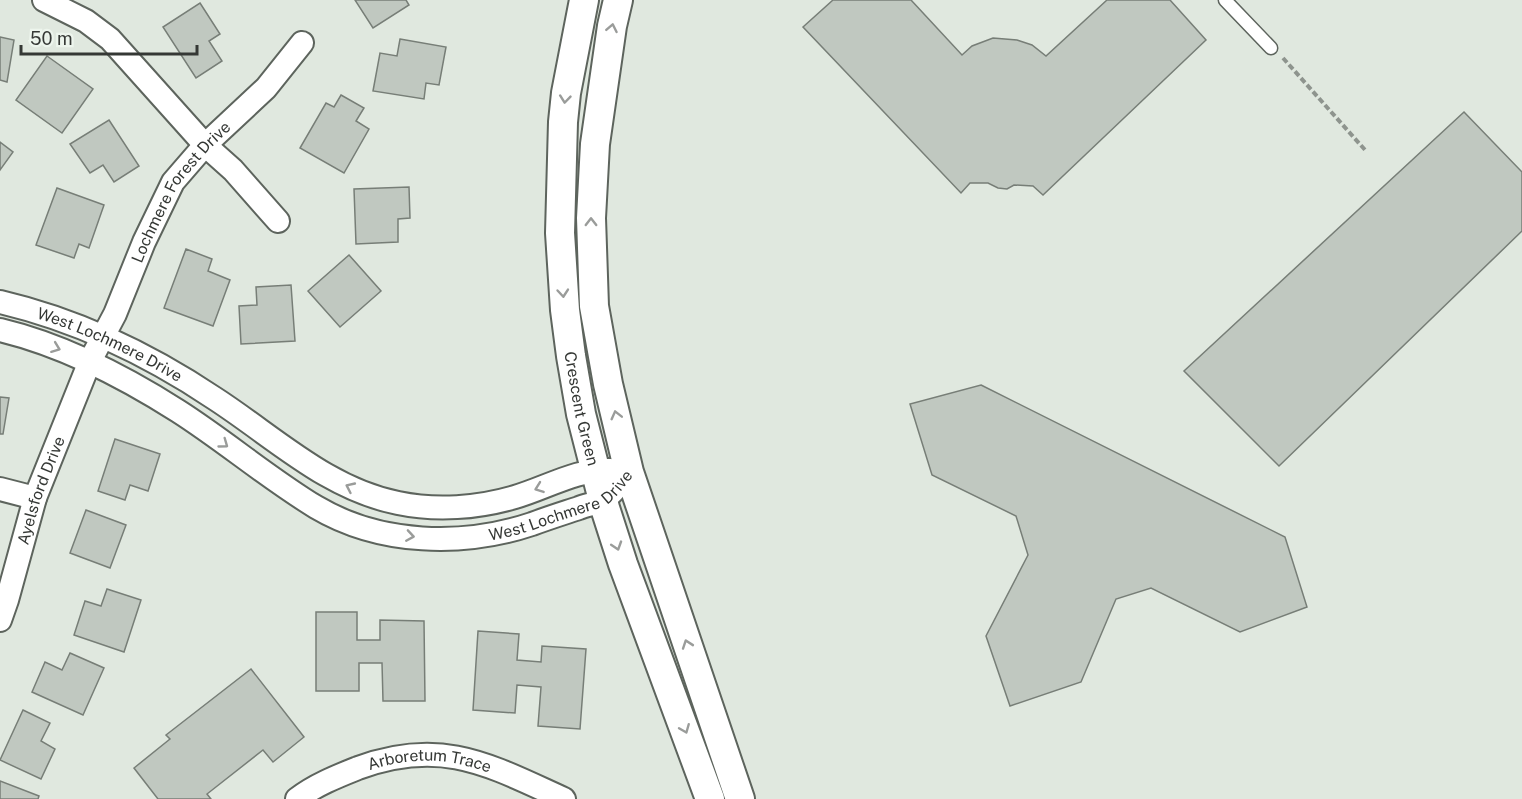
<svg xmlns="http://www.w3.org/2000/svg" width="1522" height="799" viewBox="0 0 1522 799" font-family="'Public Sans',sans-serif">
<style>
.building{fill:#c0c8c0;stroke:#777e77;stroke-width:1.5}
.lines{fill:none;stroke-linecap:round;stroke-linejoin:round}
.service-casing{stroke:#5d645d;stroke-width:15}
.minor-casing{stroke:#5d645d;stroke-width:26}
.tertiary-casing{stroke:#5d645d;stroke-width:32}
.path{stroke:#8e948e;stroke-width:4;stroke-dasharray:6 3;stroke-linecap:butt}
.service{stroke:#fff;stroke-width:12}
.minor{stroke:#fff;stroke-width:22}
.tertiary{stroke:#fff;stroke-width:28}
.oneway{stroke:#9a9c9a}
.labels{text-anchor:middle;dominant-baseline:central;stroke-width:4.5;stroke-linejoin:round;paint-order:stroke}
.street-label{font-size:16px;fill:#353835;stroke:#edf5ed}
</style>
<rect width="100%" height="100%" fill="#e0e8df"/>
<g class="building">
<path d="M355,0H406L409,5L373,28Z"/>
<path d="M833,0H911L962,55L972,46L993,38L1017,40L1032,45L1046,56L1107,0H1170L1206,40L1043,195L1033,186L1014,185L1007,189L998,188L988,183H970L961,193L803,27Z"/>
<path d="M200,3L220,34L209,41L222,61L196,78L163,27Z"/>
<path d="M0,37L14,40L7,82L0,80Z"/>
<path d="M400,39L446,47L439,85L426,83L424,99L373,91L380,53L397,56Z"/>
<path d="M47,56L93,89L62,133L16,100Z"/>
<path d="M341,95L364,108L356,121L369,129L344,173L300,148L326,103L334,107Z"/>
<path d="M1464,112L1522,172V231L1279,466L1184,371Z"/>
<path d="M109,120L139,166L114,182L103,165L90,173L70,144Z"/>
<path d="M0,142L13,152L0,170Z"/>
<path d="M409,187L410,218L398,219V242L356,244L354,189Z"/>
<path d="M57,188L104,205L89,248L79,244L74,258L36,245Z"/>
<path d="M186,249L212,259L208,271L230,280L213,326L164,308Z"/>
<path d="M349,255L381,291L340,327L308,291Z"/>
<path d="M291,285L295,341L241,344L239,306L257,305L256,287Z"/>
<path d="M981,385L1285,537L1307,607L1240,632L1151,588L1116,599L1081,682L1010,706L986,636L1028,555L1016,516L932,475L910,404Z"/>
<path d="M0,397L9,398L3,434H0Z"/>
<path d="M115,439L160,454L148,491L130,485L125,500L98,491Z"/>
<path d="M86,510L126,525L110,568L70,553Z"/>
<path d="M107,589L141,600L124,652L74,635L85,601L101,606Z"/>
<path d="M316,612H357V640H380V620L424,621L425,701H383L382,663H359V691H316Z"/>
<path d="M478,631L519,634L517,660L541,662L542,646L586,649L580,729L538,726L541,687L517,685L515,713L473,710Z"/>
<path d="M70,653L104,668L83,715L32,692L45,662L62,670Z"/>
<path d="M251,669L304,737L273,762L263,750L207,794L211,799H158L134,768L170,739L166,735Z"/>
<path d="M23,710L50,723L41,741L55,749L41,779L0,760Z"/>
<path d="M0,781L39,796L38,799H0Z"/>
</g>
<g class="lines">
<g class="service-casing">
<path id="service" d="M1225,0L1271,48"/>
</g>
<g class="minor-casing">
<g id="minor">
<path d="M44,0L86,21L110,39L205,145L233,170L278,221"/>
<path id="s1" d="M0,302C77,320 148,354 214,398C273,436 327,489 398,503C436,511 478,508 515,497C546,488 577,469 610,470"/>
<path id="s2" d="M0,330C63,345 123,376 178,411C225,441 268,478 316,507C380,545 463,547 532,524C548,518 564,513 579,508C586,505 595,504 601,501C612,496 621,480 629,472"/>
<path d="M0,489L35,498"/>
<path id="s3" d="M0,620L7,600L35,498L90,361L115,314L144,242L173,182L205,145L266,88L302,43"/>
<path id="s4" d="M297,799C315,785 338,776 358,768C442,737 489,765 564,799"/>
</g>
</g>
<g class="tertiary-casing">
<g id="tertiary">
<path id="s5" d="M584,0L566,93L563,122L560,233L565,310L571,356L581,414L605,508L623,564L710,799"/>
<path d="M618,0L612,26L595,144L591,218L594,306L608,384L629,472L740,799"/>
</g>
</g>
<path class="path" d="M1283,58L1366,151"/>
<use href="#service" class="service"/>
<use href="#minor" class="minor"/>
<use href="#tertiary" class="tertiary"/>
</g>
<defs><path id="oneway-chevron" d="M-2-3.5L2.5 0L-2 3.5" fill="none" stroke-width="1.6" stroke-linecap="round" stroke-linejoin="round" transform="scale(1.5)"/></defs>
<g class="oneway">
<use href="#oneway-chevron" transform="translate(612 28) rotate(-79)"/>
<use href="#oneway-chevron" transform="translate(565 99) rotate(96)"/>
<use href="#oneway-chevron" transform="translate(591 222) rotate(-90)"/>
<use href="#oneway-chevron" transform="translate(563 293) rotate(85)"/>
<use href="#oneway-chevron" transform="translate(56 348) rotate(21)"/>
<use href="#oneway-chevron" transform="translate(616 415) rotate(-104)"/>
<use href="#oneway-chevron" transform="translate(224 444) rotate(36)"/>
<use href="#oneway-chevron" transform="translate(350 487) rotate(-155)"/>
<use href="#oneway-chevron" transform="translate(539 488) rotate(160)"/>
<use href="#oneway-chevron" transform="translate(410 536) rotate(9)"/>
<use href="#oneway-chevron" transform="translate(617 546) rotate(72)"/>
<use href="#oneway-chevron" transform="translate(687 644) rotate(-109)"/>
<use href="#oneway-chevron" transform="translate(685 729) rotate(68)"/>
</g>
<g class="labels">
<g class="street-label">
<text stroke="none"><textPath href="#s3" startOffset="468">Lochmere Forest Drive</textPath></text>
<text stroke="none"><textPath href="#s1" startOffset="118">West Lochmere Drive</textPath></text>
<text stroke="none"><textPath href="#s5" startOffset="412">Crescent Green</textPath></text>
<text stroke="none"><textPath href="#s3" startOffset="136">Ayelsford Drive</textPath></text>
<text stroke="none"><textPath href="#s2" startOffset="622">West Lochmere Drive</textPath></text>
<text stroke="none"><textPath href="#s4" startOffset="142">Arboretum Trace</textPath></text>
</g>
</g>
<path d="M21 45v9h176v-9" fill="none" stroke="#353835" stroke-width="3"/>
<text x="30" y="45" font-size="18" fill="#353835" stroke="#edf5ed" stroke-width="4.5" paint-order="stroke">50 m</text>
</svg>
